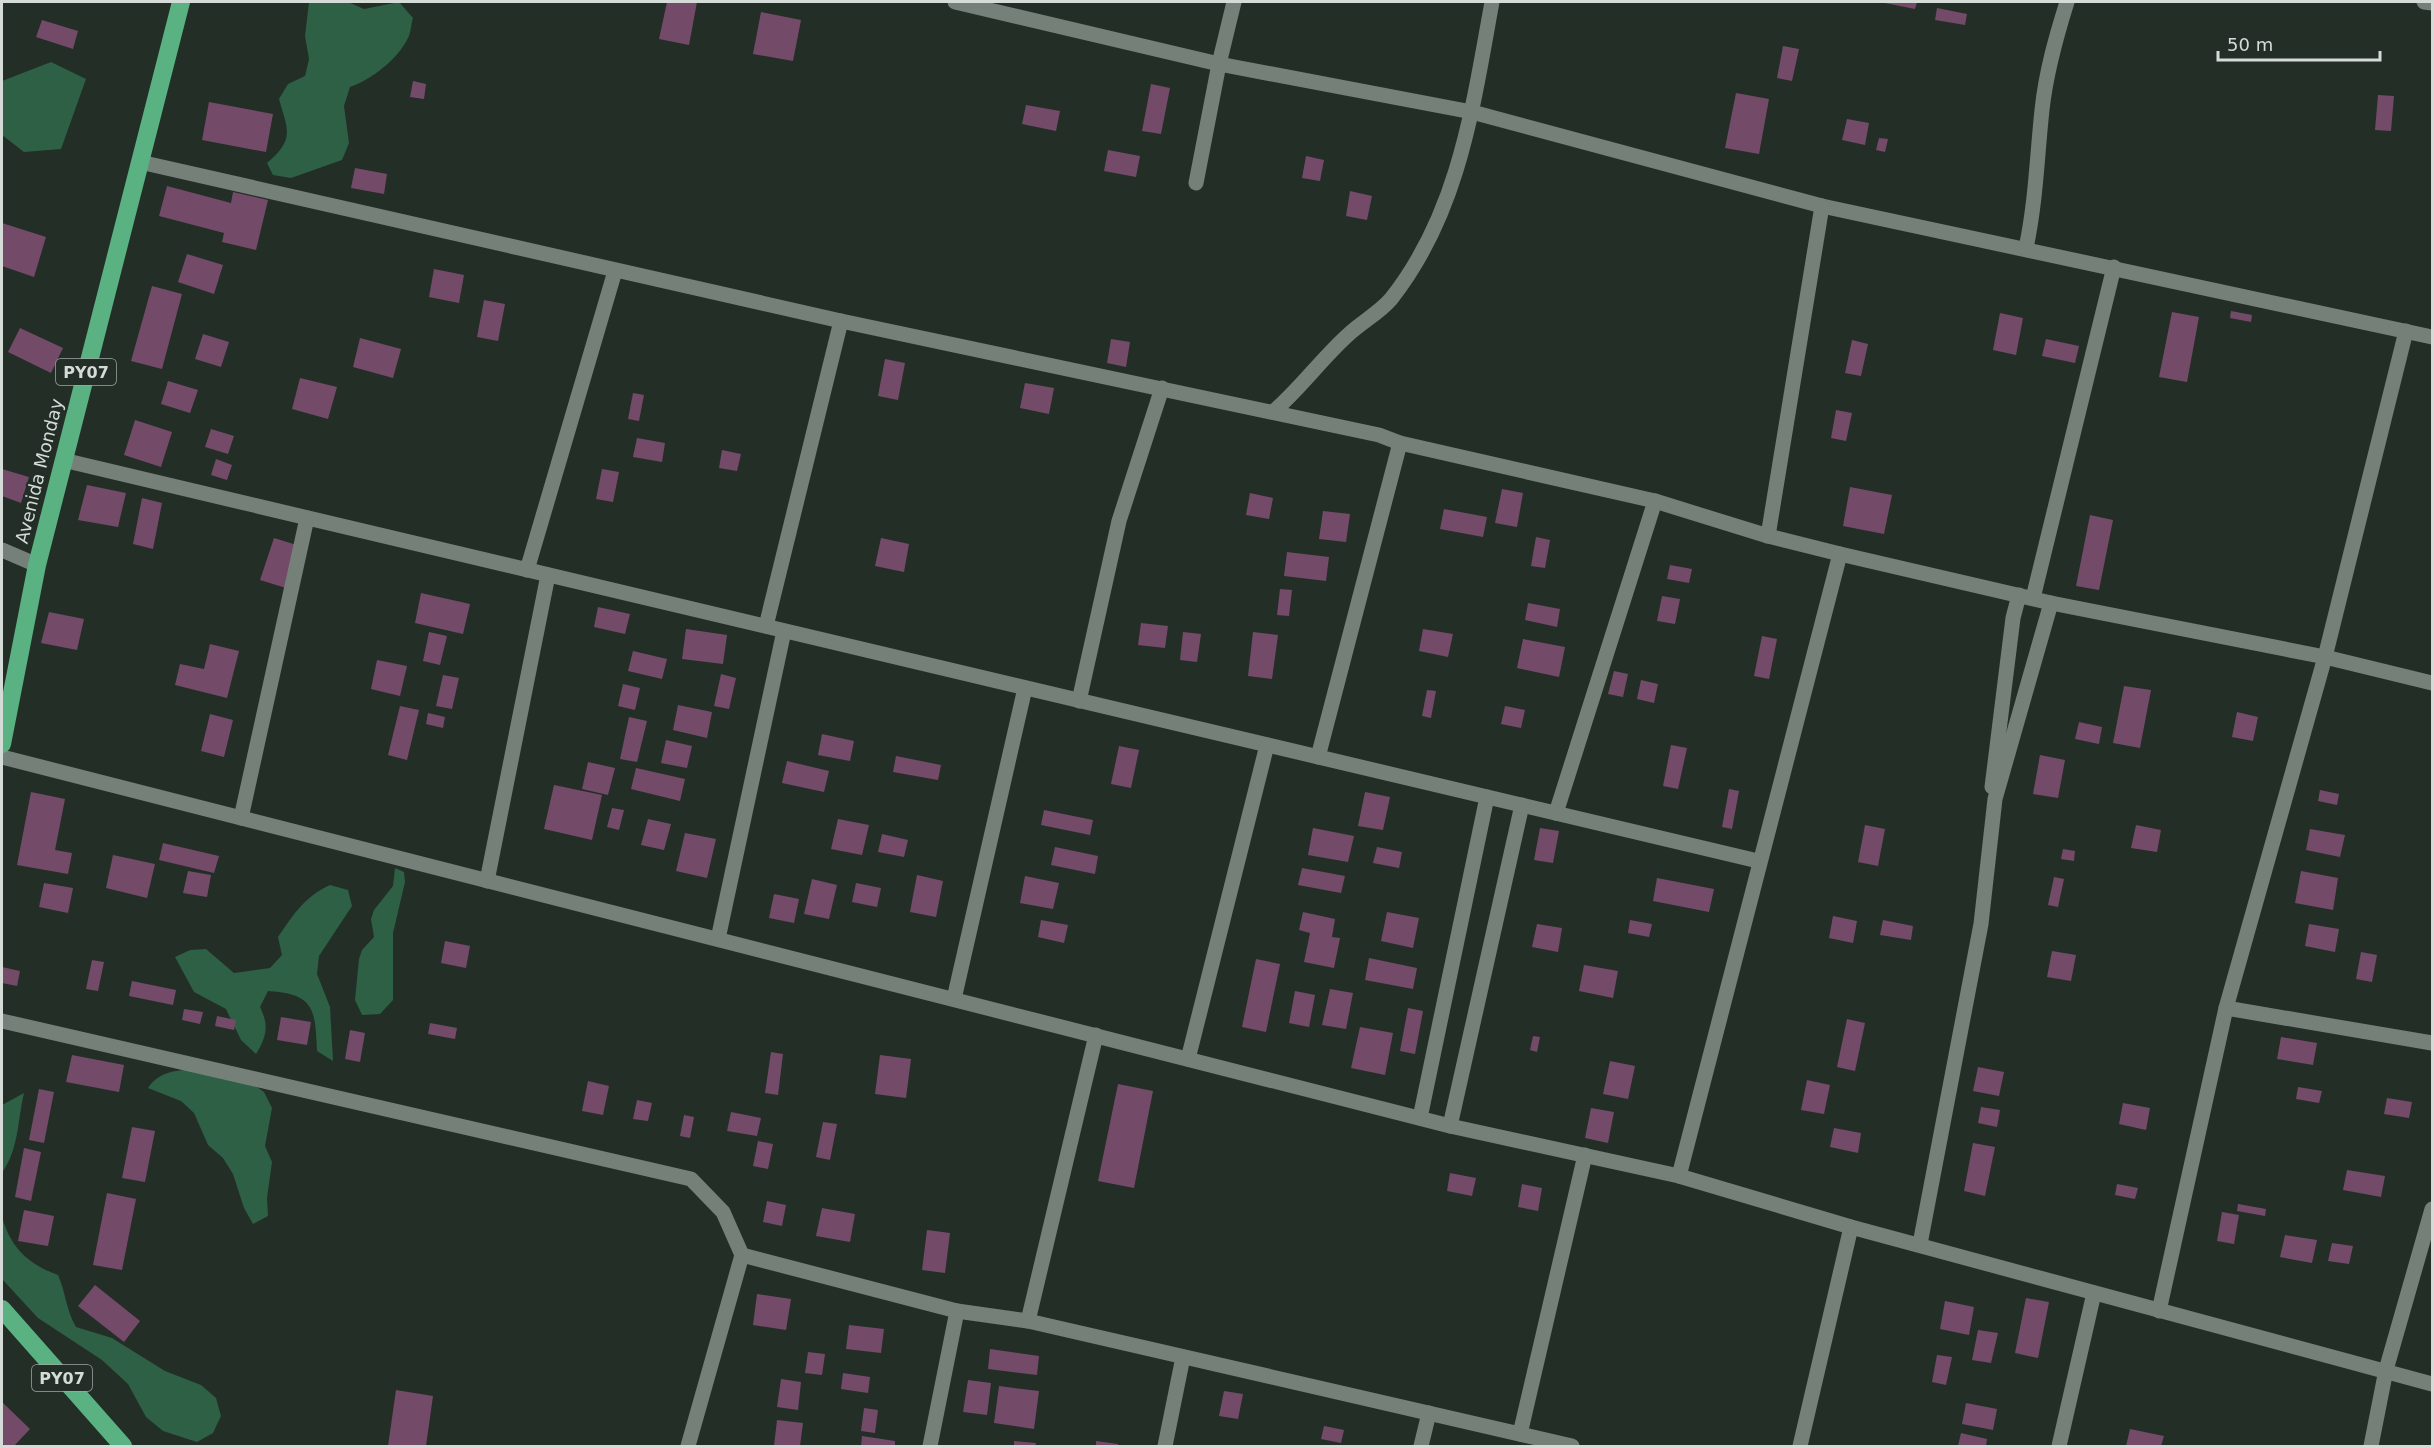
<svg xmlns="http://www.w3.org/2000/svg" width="2434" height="1448" viewBox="0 0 2434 1448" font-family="'DejaVu Sans',sans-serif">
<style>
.forest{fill:#2d6044}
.building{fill:#744a69}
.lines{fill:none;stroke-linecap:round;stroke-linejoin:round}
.street{stroke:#748078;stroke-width:15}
.highway{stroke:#5ab182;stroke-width:18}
.labels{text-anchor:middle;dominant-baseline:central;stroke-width:4.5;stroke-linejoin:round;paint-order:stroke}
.shield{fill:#232e27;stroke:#a0a8a3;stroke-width:1.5}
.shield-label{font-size:16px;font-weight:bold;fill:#d5dcd8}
.street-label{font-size:18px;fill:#d5dcd8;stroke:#232e27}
</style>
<rect width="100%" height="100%" fill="#232e27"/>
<g class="forest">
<path d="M309,2H348L364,9L399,2L413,18C411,24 411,33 408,38C398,59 371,80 350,87L344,106L349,143L342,160L291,178L273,175L267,163C295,139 288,131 279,99L288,84L305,76L309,59L305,36Z"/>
<path d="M51,62L86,79L61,149L24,152L2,135V81Z"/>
<path d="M395,868L404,872L405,882L393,933V1000L380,1014L362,1015L355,1000L359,959L362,950L374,937L371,919L374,910L393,886Z"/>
<path d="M330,885L348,890L352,906L319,956L317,974L330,1007L333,1061L317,1051C315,1009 315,994 268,991L260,1007C269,1025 267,1036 256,1054L241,1040L226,1009L194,992L175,957L190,950L206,949L234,973L270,968L282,955L278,937C294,914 304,897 330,885Z"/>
<path d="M210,1070L249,1081L264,1092L272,1108L265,1146L272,1162L267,1198L268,1216L253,1224L244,1208L233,1174L223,1158L208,1145L194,1113L181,1101L148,1088C162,1067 187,1070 210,1070Z"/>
<path d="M24,1093C17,1123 19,1148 2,1173V1105Z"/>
<path d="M2,1217C11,1248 28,1264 58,1275C66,1293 66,1310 76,1327L112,1338L165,1371L201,1385L216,1398L221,1416L213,1433L197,1442L163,1431L146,1417L128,1384L102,1360L38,1318L2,1279Z"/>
</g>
<g class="building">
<path d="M667,2H697L689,45L659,39Z"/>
<path d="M1880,2H1917L1915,9Z"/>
<path d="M1937,8L1967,14L1965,25L1935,20Z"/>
<path d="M761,12L801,20L793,61L753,54Z"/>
<path d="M42,20L78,31L73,49L36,37Z"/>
<path d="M1783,46L1799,49L1792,81L1777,78Z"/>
<path d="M413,81L426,84L424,99L410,97Z"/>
<path d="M1151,84L1170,88L1161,134L1142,131Z"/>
<path d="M1736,93L1769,99L1759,154L1725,148Z"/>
<path d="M2378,95L2394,96L2391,131L2375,130Z"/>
<path d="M209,102L273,114L266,152L202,140Z"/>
<path d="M1026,105L1060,111L1056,131L1022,124Z"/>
<path d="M1847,119L1869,123L1865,145L1842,140Z"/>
<path d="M1879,138L1888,139L1885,152L1876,150Z"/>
<path d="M1108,150L1140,156L1136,177L1104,171Z"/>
<path d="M1306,156L1324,160L1320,181L1302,178Z"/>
<path d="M355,168L387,174L384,194L351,188Z"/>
<path d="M167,186L231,203L233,192L268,200L256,250L222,242L224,233L159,216Z"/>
<path d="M1350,191L1372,196L1367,220L1346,216Z"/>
<path d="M2,223L46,237L34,277L2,266Z"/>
<path d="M187,254L223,265L214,294L178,282Z"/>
<path d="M434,269L464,275L459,303L429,297Z"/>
<path d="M152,286L182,294L162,369L131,361Z"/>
<path d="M484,300L505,304L498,341L477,337Z"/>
<path d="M2231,311L2252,315L2251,322L2230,318Z"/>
<path d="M2172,312L2199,317L2187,382L2159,377Z"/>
<path d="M2000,313L2023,318L2016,355L1993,350Z"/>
<path d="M20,328L63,348L51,373L8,352Z"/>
<path d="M203,334L229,342L221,367L195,359Z"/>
<path d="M360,338L401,349L393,378L353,367Z"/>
<path d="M1111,339L1130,342L1126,367L1107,363Z"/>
<path d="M2046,339L2079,346L2075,363L2042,356Z"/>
<path d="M1852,340L1868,344L1861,376L1845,373Z"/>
<path d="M885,359L905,363L898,400L878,396Z"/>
<path d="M300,378L337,387L328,419L292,409Z"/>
<path d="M168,381L198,390L190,413L161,404Z"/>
<path d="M1025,383L1054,388L1049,414L1020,408Z"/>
<path d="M633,393L644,395L639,421L628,419Z"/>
<path d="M1836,410L1852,413L1846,441L1831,438Z"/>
<path d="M135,420L172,432L161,467L124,455Z"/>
<path d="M211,429L234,436L228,454L205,447Z"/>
<path d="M637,438L665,443L662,462L633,457Z"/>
<path d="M722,450L741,454L737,471L719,468Z"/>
<path d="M216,459L232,465L227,480L211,475Z"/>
<path d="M2,469L29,477L21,503L2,496Z"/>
<path d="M602,469L619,472L613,502L596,499Z"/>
<path d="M87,485L126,493L118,527L78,520Z"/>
<path d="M1850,487L1892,495L1884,534L1843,526Z"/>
<path d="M1502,489L1523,493L1517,527L1495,523Z"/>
<path d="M1250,493L1273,498L1269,519L1246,515Z"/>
<path d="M142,498L162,503L153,549L133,544Z"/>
<path d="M1444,509L1487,517L1483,537L1440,529Z"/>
<path d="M1323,511L1350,514L1346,542L1319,539Z"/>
<path d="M2090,515L2113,520L2099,590L2076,586Z"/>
<path d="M1536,537L1550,540L1545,568L1531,566Z"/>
<path d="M274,538L300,546L286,588L260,580Z"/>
<path d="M881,538L909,544L904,572L875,566Z"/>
<path d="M1287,552L1329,557L1326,581L1284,576Z"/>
<path d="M1670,565L1692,569L1689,583L1667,579Z"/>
<path d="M1280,589L1292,590L1289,616L1277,615Z"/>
<path d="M421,593L470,604L463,634L415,623Z"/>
<path d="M1662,596L1680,599L1675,624L1657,621Z"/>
<path d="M1528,603L1560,609L1557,627L1525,620Z"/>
<path d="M598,607L630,614L625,634L594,627Z"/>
<path d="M49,612L84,619L77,650L41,643Z"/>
<path d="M1141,623L1168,626L1165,648L1138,645Z"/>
<path d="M686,629L727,635L723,664L682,659Z"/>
<path d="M1423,629L1453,634L1448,657L1419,651Z"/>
<path d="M429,632L447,636L440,665L423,661Z"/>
<path d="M1183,632L1201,634L1197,662L1180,660Z"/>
<path d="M1253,632L1278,635L1272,679L1248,676Z"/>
<path d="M1762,636L1777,639L1769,679L1754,676Z"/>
<path d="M1523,639L1565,647L1559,677L1517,668Z"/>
<path d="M210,644L239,651L227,698L175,685L180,664L204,669Z"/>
<path d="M633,651L667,659L662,679L628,671Z"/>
<path d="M377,660L407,666L400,696L371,689Z"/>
<path d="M1614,671L1628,674L1623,697L1608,694Z"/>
<path d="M721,674L736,678L729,709L714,706Z"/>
<path d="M443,675L459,678L452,709L436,706Z"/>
<path d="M1641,680L1658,684L1654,703L1637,699Z"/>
<path d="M623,684L640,688L635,710L618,706Z"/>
<path d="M2124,686L2151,690L2140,748L2113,743Z"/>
<path d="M1427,690L1436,691L1431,718L1422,716Z"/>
<path d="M678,705L712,712L707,738L673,730Z"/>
<path d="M400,706L419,710L407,760L388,755Z"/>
<path d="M1505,706L1525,710L1521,728L1501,724Z"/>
<path d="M2237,712L2258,717L2253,741L2232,737Z"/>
<path d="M428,713L445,717L443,728L426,724Z"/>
<path d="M210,714L233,720L224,757L201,751Z"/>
<path d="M629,717L647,721L637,762L620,759Z"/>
<path d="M2079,722L2102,727L2099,744L2075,739Z"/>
<path d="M822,734L854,741L850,761L818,755Z"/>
<path d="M666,740L692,746L687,768L661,763Z"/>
<path d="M1671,745L1687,748L1678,789L1663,786Z"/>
<path d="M1119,746L1139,750L1131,788L1111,784Z"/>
<path d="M2040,755L2065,760L2058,798L2033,794Z"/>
<path d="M896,756L941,765L938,780L893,772Z"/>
<path d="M787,761L829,771L824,792L782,783Z"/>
<path d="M588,762L615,768L608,795L582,789Z"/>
<path d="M636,768L685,779L680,801L631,789Z"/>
<path d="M554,785L602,795L592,840L544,829Z"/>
<path d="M1729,789L1739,791L1732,829L1722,827Z"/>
<path d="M2320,790L2339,794L2337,805L2318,801Z"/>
<path d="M31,792L65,799L55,850L72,853L68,874L17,865Z"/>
<path d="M1365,792L1390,797L1383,830L1358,826Z"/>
<path d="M612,808L624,810L619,830L607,827Z"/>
<path d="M1044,810L1093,820L1090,835L1041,825Z"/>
<path d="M648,819L671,824L664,850L641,845Z"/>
<path d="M838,819L869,825L862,855L831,849Z"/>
<path d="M1865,825L1885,829L1878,866L1858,862Z"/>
<path d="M2136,825L2161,830L2157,852L2131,848Z"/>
<path d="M1313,828L1354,836L1348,862L1308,855Z"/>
<path d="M1540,828L1559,831L1553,863L1534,860Z"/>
<path d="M2310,829L2345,835L2340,857L2306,850Z"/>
<path d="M685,833L716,839L707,878L676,871Z"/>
<path d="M882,834L908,840L904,857L878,852Z"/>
<path d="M163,843L219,856L214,873L159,860Z"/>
<path d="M1055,847L1098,856L1095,874L1051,865Z"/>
<path d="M1377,847L1402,852L1399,868L1373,863Z"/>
<path d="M2063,849L2075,851L2074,861L2061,859Z"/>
<path d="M113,855L155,864L147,898L106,888Z"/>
<path d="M1302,868L1345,876L1341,893L1298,885Z"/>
<path d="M188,871L211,875L207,897L183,893Z"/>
<path d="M2301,871L2338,878L2333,910L2295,903Z"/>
<path d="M917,875L943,881L936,917L910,912Z"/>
<path d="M1025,876L1059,883L1053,909L1020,903Z"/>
<path d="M2054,877L2064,879L2058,907L2048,905Z"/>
<path d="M1657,878L1714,889L1709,912L1653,901Z"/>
<path d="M812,879L837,885L829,919L804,914Z"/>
<path d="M44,883L73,888L68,913L39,907Z"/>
<path d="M856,883L881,888L877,907L852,902Z"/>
<path d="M774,894L799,899L794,923L769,918Z"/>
<path d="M1303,912L1335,919L1332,937L1340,938L1334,968L1304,962L1310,933L1299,930Z"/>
<path d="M1387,912L1419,918L1413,948L1381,941Z"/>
<path d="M1833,916L1857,921L1853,943L1829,938Z"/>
<path d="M1041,920L1068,925L1064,943L1038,937Z"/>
<path d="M1630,920L1652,924L1649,937L1628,933Z"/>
<path d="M1883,920L1913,926L1911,940L1880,935Z"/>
<path d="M1537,924L1562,928L1558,952L1532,947Z"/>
<path d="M2309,924L2339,929L2335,952L2305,946Z"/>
<path d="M445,941L470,946L466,968L441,963Z"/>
<path d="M2052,951L2076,955L2071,981L2047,977Z"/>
<path d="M2361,952L2377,955L2372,982L2356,979Z"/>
<path d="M1369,958L1417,968L1413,989L1365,980Z"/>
<path d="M1256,959L1280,964L1266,1032L1242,1027Z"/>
<path d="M92,960L104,962L98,991L86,989Z"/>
<path d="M1584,965L1618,971L1613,998L1579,991Z"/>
<path d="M2,967L20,971L17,986L2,983Z"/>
<path d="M132,981L176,990L173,1005L129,996Z"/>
<path d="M1330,989L1353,993L1346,1029L1322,1025Z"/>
<path d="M1295,991L1315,995L1309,1027L1289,1023Z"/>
<path d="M1408,1008L1423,1011L1415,1054L1400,1051Z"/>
<path d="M184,1009L203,1012L200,1024L182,1020Z"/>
<path d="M217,1016L236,1020L234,1030L215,1026Z"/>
<path d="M281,1017L311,1022L307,1045L277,1040Z"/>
<path d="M1847,1019L1865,1023L1855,1071L1837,1067Z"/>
<path d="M430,1023L457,1028L455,1039L428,1034Z"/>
<path d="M1360,1027L1393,1033L1385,1075L1351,1068Z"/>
<path d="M350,1030L365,1033L360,1062L345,1059Z"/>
<path d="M1533,1036L1540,1037L1537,1052L1530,1050Z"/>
<path d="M2281,1037L2317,1043L2313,1065L2277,1059Z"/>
<path d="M771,1052L783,1054L778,1095L765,1093Z"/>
<path d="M72,1055L124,1065L119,1092L66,1082Z"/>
<path d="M880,1055L911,1059L906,1098L875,1094Z"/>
<path d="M1610,1061L1635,1066L1628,1099L1603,1094Z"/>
<path d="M1978,1067L2004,1072L1999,1096L1973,1091Z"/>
<path d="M1807,1080L1830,1085L1824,1114L1801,1110Z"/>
<path d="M588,1081L609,1086L603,1115L582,1111Z"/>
<path d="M1118,1084L1153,1091L1134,1188L1098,1181Z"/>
<path d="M2298,1087L2322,1091L2319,1103L2296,1099Z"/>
<path d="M39,1089L54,1092L44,1143L29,1140Z"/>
<path d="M2387,1098L2412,1102L2409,1118L2384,1114Z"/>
<path d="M637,1100L652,1103L648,1121L633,1119Z"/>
<path d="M2123,1103L2150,1108L2146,1130L2119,1124Z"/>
<path d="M1981,1107L2000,1110L1997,1127L1978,1123Z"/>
<path d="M1591,1108L1614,1112L1608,1143L1585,1138Z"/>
<path d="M731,1112L761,1118L757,1136L727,1131Z"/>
<path d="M684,1115L694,1117L690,1138L680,1136Z"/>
<path d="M823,1122L837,1124L830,1160L816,1157Z"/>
<path d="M132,1127L155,1131L145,1182L122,1178Z"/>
<path d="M1834,1128L1861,1133L1858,1153L1830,1147Z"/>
<path d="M758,1141L773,1144L768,1169L753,1166Z"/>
<path d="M1973,1143L1995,1147L1985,1196L1964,1191Z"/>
<path d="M24,1148L41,1152L31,1201L15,1197Z"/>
<path d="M2347,1170L2385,1176L2381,1197L2343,1190Z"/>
<path d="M1450,1173L1476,1178L1472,1196L1447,1191Z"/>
<path d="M1522,1184L1542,1188L1538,1211L1518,1207Z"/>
<path d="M2117,1184L2138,1188L2135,1199L2115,1195Z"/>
<path d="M107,1193L136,1199L122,1270L93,1265Z"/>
<path d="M767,1201L786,1205L782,1226L763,1222Z"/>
<path d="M2238,1204L2266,1209L2265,1216L2237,1211Z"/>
<path d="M822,1208L855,1214L850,1242L816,1236Z"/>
<path d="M24,1210L54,1216L48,1246L18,1241Z"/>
<path d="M2222,1212L2239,1215L2234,1244L2217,1241Z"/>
<path d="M927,1230L950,1233L945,1273L922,1270Z"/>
<path d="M2285,1235L2317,1240L2312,1263L2280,1257Z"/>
<path d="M2332,1243L2353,1246L2349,1264L2328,1261Z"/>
<path d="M95,1285L140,1321L124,1342L78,1306Z"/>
<path d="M757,1294L791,1299L786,1330L753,1325Z"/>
<path d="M2026,1298L2049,1302L2038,1358L2015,1353Z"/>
<path d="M1945,1301L1974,1307L1969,1335L1940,1329Z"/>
<path d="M849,1325L884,1329L881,1353L846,1349Z"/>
<path d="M1978,1330L1998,1333L1991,1363L1972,1360Z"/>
<path d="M990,1349L1039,1356L1037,1375L988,1369Z"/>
<path d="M808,1352L825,1354L822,1375L805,1373Z"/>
<path d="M1937,1355L1952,1357L1946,1385L1932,1382Z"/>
<path d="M843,1373L870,1377L868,1393L841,1389Z"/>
<path d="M781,1379L801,1382L798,1410L777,1407Z"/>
<path d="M968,1380L991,1383L987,1415L963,1412Z"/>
<path d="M999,1386L1039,1391L1034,1429L994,1423Z"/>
<path d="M396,1390L433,1396L426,1446H388Z"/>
<path d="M1224,1391L1243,1394L1238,1419L1219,1416Z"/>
<path d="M2,1402L30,1429L14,1446H5L2,1443Z"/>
<path d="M1966,1403L1997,1409L1993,1430L1962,1424Z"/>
<path d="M864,1408L878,1410L875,1433L861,1431Z"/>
<path d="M777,1420L803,1423L800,1446H774Z"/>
<path d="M1324,1426L1344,1430L1341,1443L1321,1439Z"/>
<path d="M2130,1429L2164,1436L2161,1446H2126Z"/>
<path d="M1961,1433L1987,1439L1986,1446H1958Z"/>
<path d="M862,1436L895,1441V1446H861Z"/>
<path d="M1014,1441L1036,1443L1035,1446H1014Z"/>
<path d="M1096,1441L1118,1444V1446H1096Z"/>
</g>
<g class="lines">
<g class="street">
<path d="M955,2L1219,64L1472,112L1822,206L2432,337"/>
<path d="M2424,2L2432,3"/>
<path d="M140,162L841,321L1379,435L1400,443L1655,501L1768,536L1840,554L2051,603L2325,657L2432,683"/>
<path d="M1196,183L1219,64L1234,2"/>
<path d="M2026,248C2036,201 2037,156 2042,110C2046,72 2056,37 2067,2"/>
<path d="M1273,412C1301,388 1322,358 1349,334C1363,321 1379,313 1391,299C1459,213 1473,106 1492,2"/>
<path d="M63,460L1758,861"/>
<path d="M1768,536L1822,206"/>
<path d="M2,550L37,565"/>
<path d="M527,570L615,271"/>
<path d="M2033,598L2114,267"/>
<path d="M766,626L841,321"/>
<path d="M1079,701L1119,521L1162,388"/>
<path d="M2,757L1450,1126L1679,1176L1851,1227L2432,1384"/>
<path d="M1318,757L1400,443"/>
<path d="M1992,787L2013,618L2019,595"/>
<path d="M1556,813L1655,501"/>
<path d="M241,818L307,518"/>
<path d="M487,881L548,575"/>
<path d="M718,939L784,631"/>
<path d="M954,999L1025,688"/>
<path d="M2226,1008L2432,1043"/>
<path d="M2,1021L691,1179L723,1212L742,1255L688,1446"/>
<path d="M1188,1059L1267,745"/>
<path d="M1420,1118L1487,797"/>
<path d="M1450,1126L1522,805"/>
<path d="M1679,1176L1840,554"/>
<path d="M1920,1244L1981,924L1995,799L2051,603"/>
<path d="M742,1255L957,1311L1028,1321L1572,1446"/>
<path d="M2159,1311L2226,1008L2325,657L2406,331"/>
<path d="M1028,1321L1096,1035"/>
<path d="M1520,1434L1585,1155"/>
<path d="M930,1446L957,1311"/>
<path d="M1165,1446L1183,1357"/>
<path d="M1421,1446L1429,1413"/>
<path d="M1800,1446L1851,1227"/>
<path d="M2059,1446L2094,1293"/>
<path d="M2371,1446L2386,1370L2432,1209"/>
</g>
<g class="highway">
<path d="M2,744L37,565L181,2"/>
<path d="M2,1309L123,1446"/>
</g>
</g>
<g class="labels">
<g class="shield">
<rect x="56" y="359" width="60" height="26" rx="4.5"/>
<rect x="32" y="1365" width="60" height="26" rx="4.5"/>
</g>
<g class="shield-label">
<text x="86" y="372">PY07</text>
<text x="62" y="1378">PY07</text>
</g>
<g class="street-label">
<text transform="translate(39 471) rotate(-76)">Avenida Monday</text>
</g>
</g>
<rect width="2434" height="1448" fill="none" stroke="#d5dcd8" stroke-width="6"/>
<path d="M2218 51v9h162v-9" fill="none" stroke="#d5dcd8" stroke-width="3"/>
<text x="2227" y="51" font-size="18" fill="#d5dcd8" stroke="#232e27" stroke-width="4.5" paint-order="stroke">50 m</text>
</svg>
